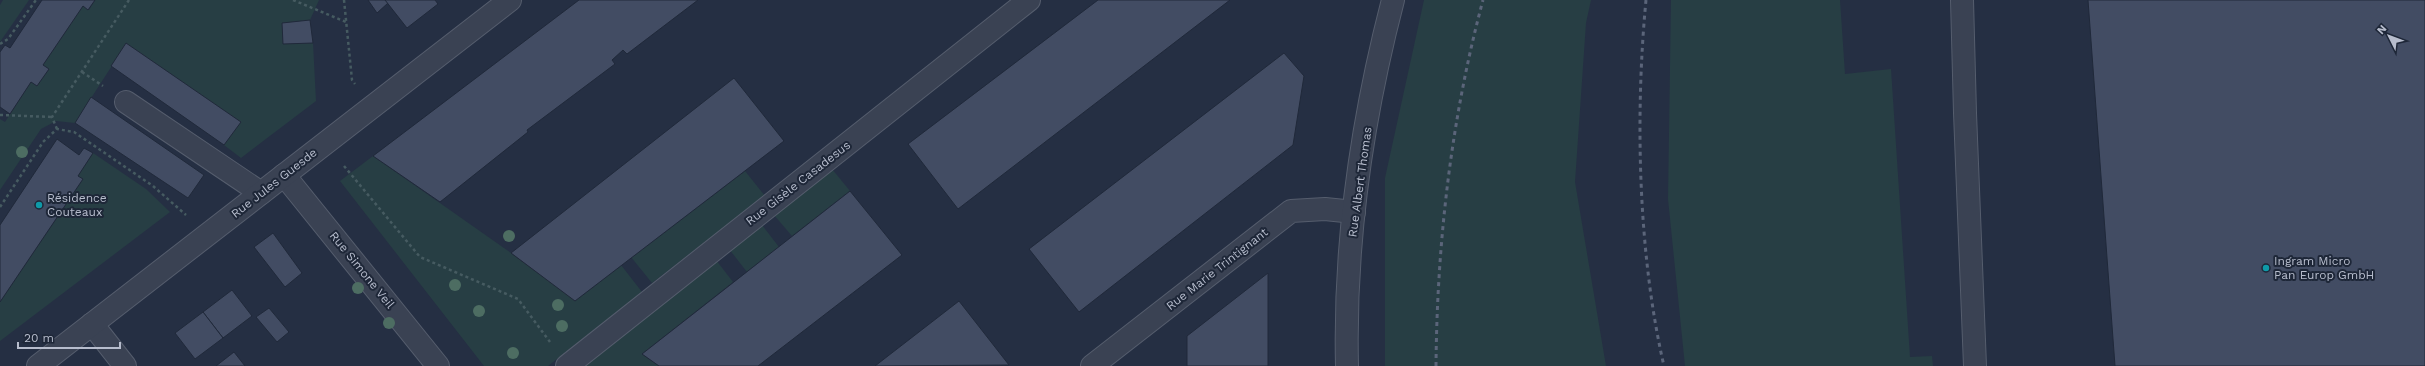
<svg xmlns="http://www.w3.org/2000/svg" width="2425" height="366" viewBox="0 0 2425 366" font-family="'Work Sans',sans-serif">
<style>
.green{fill:#273e44}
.building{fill:#424c63;stroke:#20293a}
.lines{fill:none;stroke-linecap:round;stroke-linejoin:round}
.minor-casing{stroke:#555d6d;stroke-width:24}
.path{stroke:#465b61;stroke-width:2.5;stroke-dasharray:3 3;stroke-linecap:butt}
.minor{stroke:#3a4253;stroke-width:22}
.rail{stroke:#5b657a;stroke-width:3;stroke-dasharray:4 4;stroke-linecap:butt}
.tree{fill:#4d6d62}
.culture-dot{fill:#0f9aa8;stroke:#1e2738;stroke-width:1.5}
.labels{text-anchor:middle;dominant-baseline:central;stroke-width:4;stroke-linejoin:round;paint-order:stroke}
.street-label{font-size:12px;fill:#b7bdcd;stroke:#1e2738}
.poi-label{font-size:12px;fill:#b7bdcd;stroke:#1e2738;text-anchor:start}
</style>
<rect width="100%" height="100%" fill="#252f43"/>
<g class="green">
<path d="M3,0H29L0,42V5Z"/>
<path d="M95,0H319L310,20L282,23L283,44L313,43L316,101L241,158L224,145L240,122L126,44L75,123L56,121L41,129L0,190V119L5,122L31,82L37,86L49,69L43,65L83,6L89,10Z"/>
<path d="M1424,0H1591L1586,23L1575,182L1606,366H1385V178Z"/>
<path d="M1671,0H1840L1845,74L1891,69L1910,357L1932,356L1933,366H1685L1668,199Z"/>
<path d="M93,153L146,189L170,212L0,341V302L83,179L78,176Z"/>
<path d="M373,156L511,253L575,300L621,265L642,292L548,366H484L340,181Z"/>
<path d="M832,169L850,191L792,236L774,215Z"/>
<path d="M745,171L765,196L652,283L631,257Z"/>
<path d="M762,225L779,247L747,272L729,249Z"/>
<path d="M716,260L733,282L642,354L659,366H581Z"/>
</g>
<g class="building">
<path d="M42,0H95L88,10L83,6L43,65L49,69L37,86L31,82L10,114L0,107V52L5,45L10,48Z"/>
<path d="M368,0H385L388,3L377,13Z"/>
<path d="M385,0H435L438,4L407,28Z"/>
<path d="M579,0H698L627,54L623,50L612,60L615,64L527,130L528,132L440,202L373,156Z"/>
<path d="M1098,0H1230L958,209L908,144Z"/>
<path d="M2088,0H2425V366H2115Z"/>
<path d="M310,20L313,43L283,44L282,23Z"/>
<path d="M126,43L241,122L224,145L111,66Z"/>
<path d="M1284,53L1304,76L1293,145L1079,312L1029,249Z"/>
<path d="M734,78L784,141L575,301L511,253Z"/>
<path d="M91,97L204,175L188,198L75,123Z"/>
<path d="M57,139L79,155L84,148L93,153L78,176L83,179L0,302V225Z"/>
<path d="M850,191L902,255L758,366H659L642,354Z"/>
<path d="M273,233L302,273L285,287L254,247Z"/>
<path d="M1268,273V366H1187V336Z"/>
<path d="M232,290L252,316L223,338L203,312Z"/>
<path d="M959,301L1009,365L875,366Z"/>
<path d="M269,308L289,332L277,342L256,317Z"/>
<path d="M203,312L223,338L195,359L175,333Z"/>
<path d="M234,352L245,366H216Z"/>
</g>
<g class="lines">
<g class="minor-casing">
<g id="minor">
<path d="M1962,0L1965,113L1975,366"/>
<path d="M126,102L261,193"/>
<path d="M284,175L438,366"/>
<path d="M92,324L125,366"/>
<path d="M38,366L510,0"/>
<path d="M567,366L1029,0"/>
<path d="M1092,366L1291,211L1325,209L1354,212"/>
<path d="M1347,366C1344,243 1362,119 1393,0"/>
</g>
</g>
<g class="path">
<path d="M293,0L346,22"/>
<path d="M344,0L352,80L355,84"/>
<path d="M0,44L8,39L36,0"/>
<path d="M82,72L103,86"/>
<path d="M0,115L52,117"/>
<path d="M57,129L52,117L129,0"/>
<path d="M344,166L420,257L518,299L550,342"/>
<path d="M0,207L43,142L57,129L74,132L153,186L186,215"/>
</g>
<use href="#minor" class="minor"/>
<g class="rail">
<path d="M1646,0C1635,115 1638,254 1664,366"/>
<path d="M1436,366C1437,243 1451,119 1483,0"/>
</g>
</g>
<g class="tree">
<circle cx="22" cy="152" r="6"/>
<circle cx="509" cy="236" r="6"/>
<circle cx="455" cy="285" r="6"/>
<circle cx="358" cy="288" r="6"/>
<circle cx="558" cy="305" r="6"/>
<circle cx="479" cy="311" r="6"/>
<circle cx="389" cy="323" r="6"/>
<circle cx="562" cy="326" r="6"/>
<circle cx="513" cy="353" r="6"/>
</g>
<g class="culture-dot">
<circle cx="39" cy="205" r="4"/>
<circle cx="2266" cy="268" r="4"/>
</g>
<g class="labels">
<g class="street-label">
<text transform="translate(1360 182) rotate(-82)">Rue Albert Thomas</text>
<text transform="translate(274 183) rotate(-38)">Rue Jules Guesde</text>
<text transform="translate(798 183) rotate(-38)">Rue Gisèle Casadesus</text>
<text transform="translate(1217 269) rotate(-38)">Rue Marie Trintignant</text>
<text transform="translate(362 270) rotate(51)">Rue Simone Veil</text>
</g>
<g class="poi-label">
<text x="47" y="198">Résidence<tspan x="47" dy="14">Couteaux</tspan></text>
<text x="2274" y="261">Ingram Micro<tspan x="2274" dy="14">Pan Europ GmbH</tspan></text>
</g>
</g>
<g transform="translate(2389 36) rotate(312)" stroke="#1e2738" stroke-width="3" paint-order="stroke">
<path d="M0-3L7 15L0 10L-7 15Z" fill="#b7bdcd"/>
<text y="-6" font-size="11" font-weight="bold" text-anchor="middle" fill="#b7bdcd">N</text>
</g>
<path d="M18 342v6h102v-6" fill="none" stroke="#b7bdcd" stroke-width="2"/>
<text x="24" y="342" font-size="12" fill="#b7bdcd" stroke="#1e2738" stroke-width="3" paint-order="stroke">20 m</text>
</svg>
